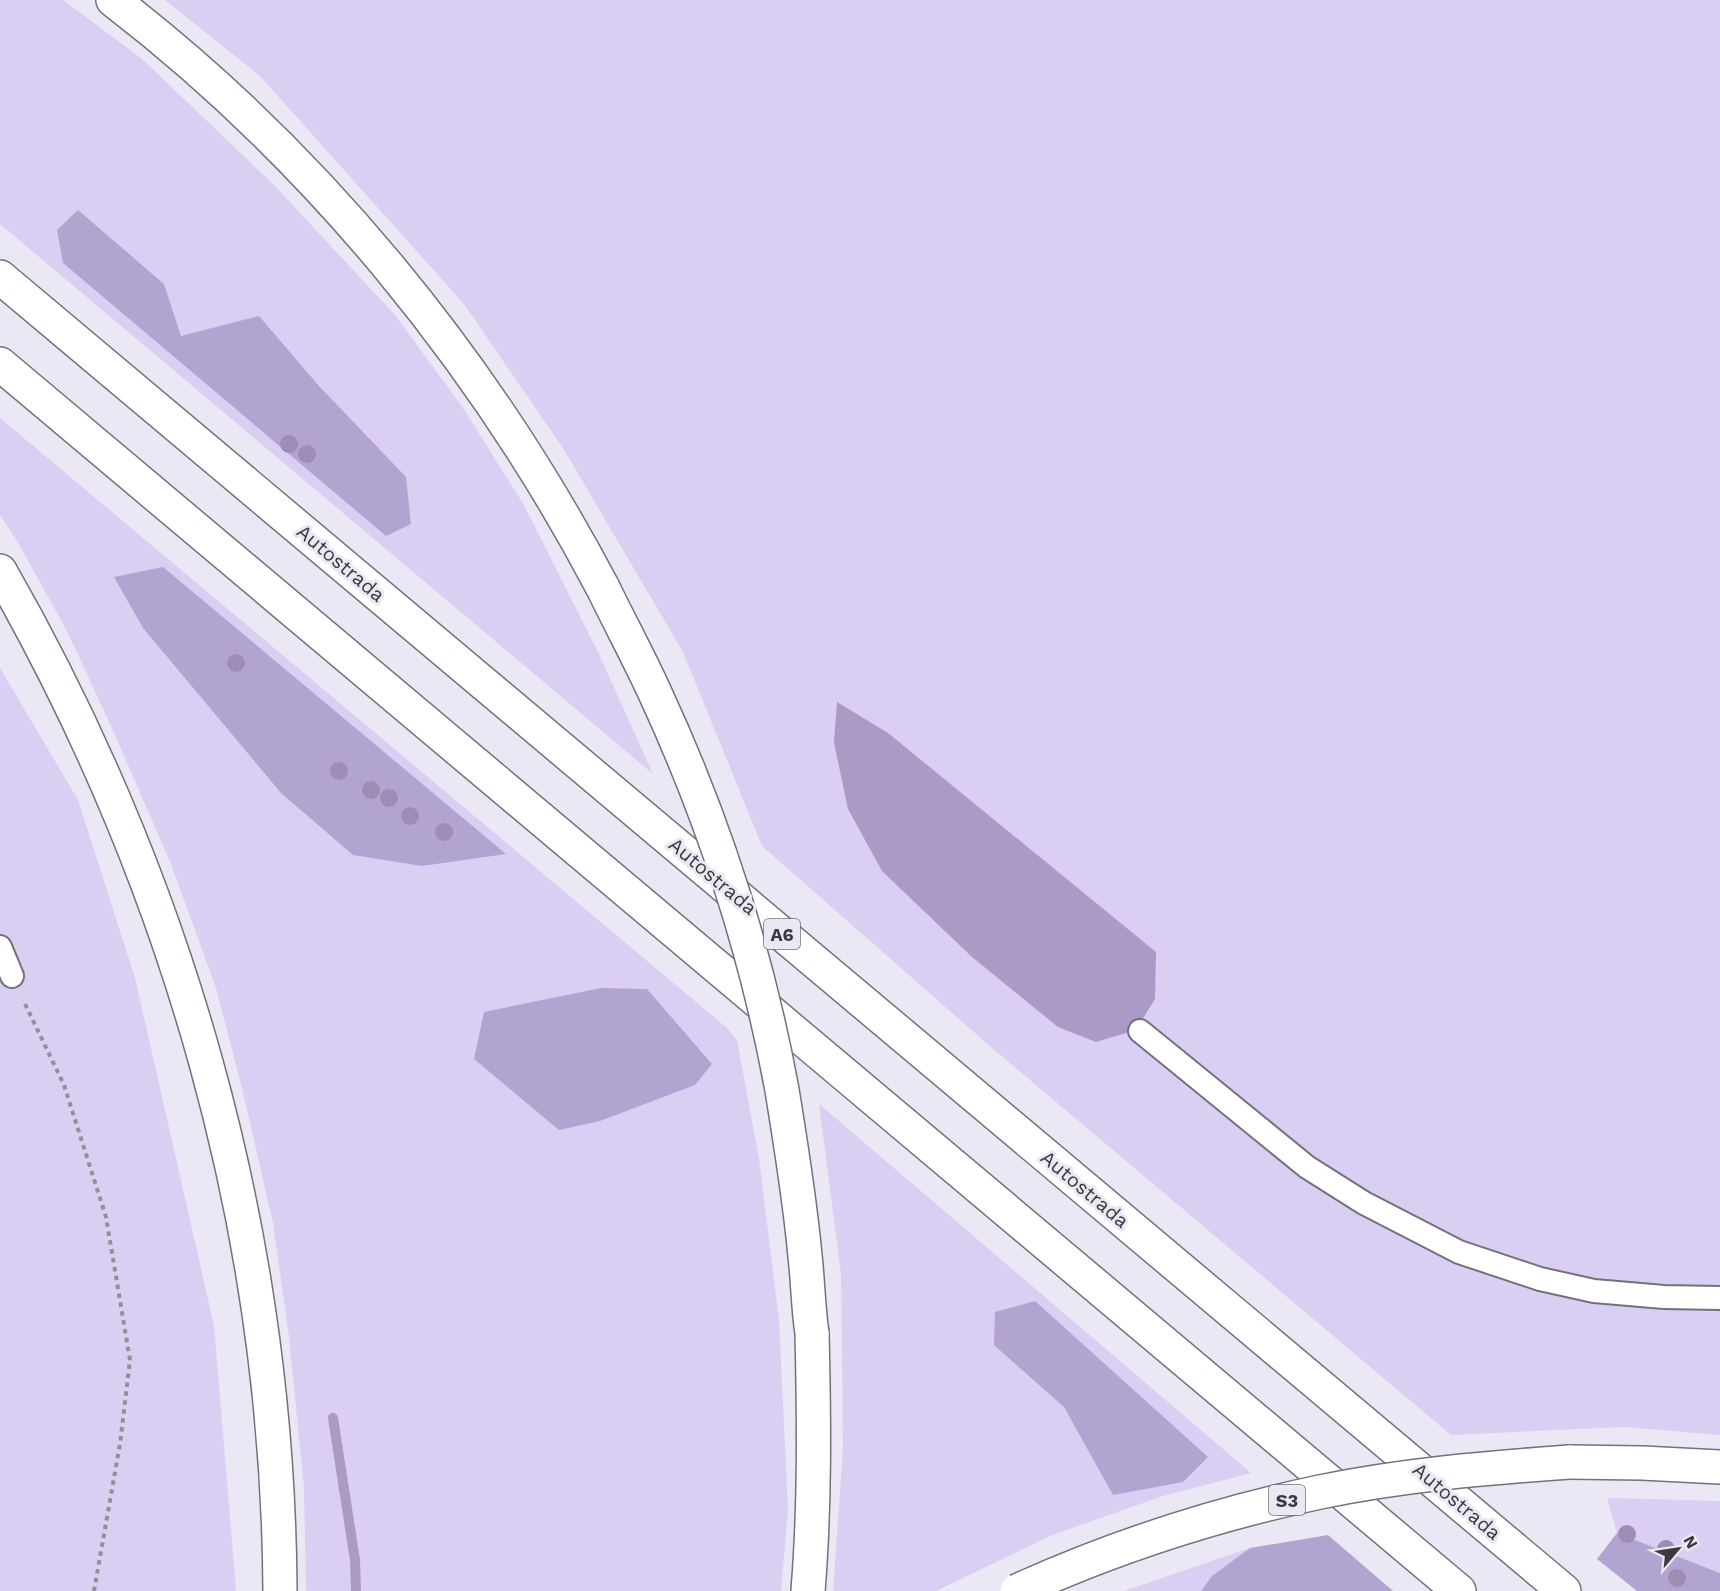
<svg xmlns="http://www.w3.org/2000/svg" width="1720" height="1591" viewBox="0 0 1720 1591" font-family="'Work Sans',sans-serif">
<style>
.green{fill:#dacef2}
.forest{fill:#b2a4d0}
.water{fill:#a99bc6}
.lines{fill:none;stroke-linecap:round;stroke-linejoin:round}
.stream{stroke:#a99bc6;stroke-width:10}
.service-casing{stroke:#74707c;stroke-width:26}
.motorway-casing{stroke:#74707c;stroke-width:36}
.path{stroke:#928f98;stroke-width:4;stroke-dasharray:4.5 4.5;stroke-linecap:butt}
.service{stroke:#fff;stroke-width:22}
.motorway{stroke:#fff;stroke-width:33}
.motorway-bridge-casing{stroke:#74707c;stroke-width:36;stroke-linecap:butt}
.motorway-bridge{stroke:#fff;stroke-width:33}
.tree{fill:#9b8db3}
.labels{text-anchor:middle;dominant-baseline:central;stroke-width:6;stroke-linejoin:round;paint-order:stroke}
.shield{fill:#ebe7f5;stroke:#706e76;stroke-width:1.5}
.shield-label{font-size:18px;font-weight:bold;fill:#3c3a3f}
.street-label{font-size:20px;fill:#3c3a3f;stroke:#ebe7f5}
</style>
<rect width="100%" height="100%" fill="#ebe7f5"/>
<g class="green">
<path d="M0,0H63L141,58L274,185L395,315L463,408L524,505L597,650L653,774L0,224Z"/>
<path d="M165,0H1720V1435L1624,1427L1451,1435L992,1048L762,846L683,652L563,448L464,304L260,76Z"/>
<path d="M0,418L727,1028L737,1040L759,1159L779,1320L788,1510L781,1591H306L304,1488L289,1337L273,1223L242,1088L216,988L171,864L115,735L68,633L19,544L0,515Z"/>
<path d="M0,668L78,800L135,978L214,1326L236,1591H0Z"/>
<path d="M819,1104L1251,1473L1163,1496L1052,1535L936,1591H833L843,1449L841,1274Z"/>
<path d="M1607,1498L1720,1501V1573L1617,1533Z"/>
<path d="M1250,1548L1212,1576L1201,1591H1124Z"/>
</g>
<g class="forest">
<path d="M78,210L164,284L181,336L259,316L319,386L406,477L411,524L386,536L63,263L57,230Z"/>
<path d="M163,567L506,854L422,866L353,855L281,793L143,628L114,577Z"/>
<path d="M601,988L647,989L712,1064L695,1085L600,1121L559,1130L474,1059L484,1012Z"/>
<path d="M1035,1301L1208,1457L1183,1482L1113,1495L1064,1407L994,1345L995,1312Z"/>
<path d="M1617,1533L1720,1573V1591H1637L1597,1559Z"/>
<path d="M1328,1535L1393,1591H1201L1212,1576L1250,1548Z"/>
</g>
<path class="water" d="M837,702L888,733L1156,952L1155,999L1136,1030L1096,1042L1058,1027L972,957L882,871L848,809L834,743Z"/>
<g class="lines">
<path class="stream" d="M333,1418L355,1560L356,1591"/>
<g class="service-casing">
<g id="service">
<path d="M0,947L12,976"/>
<path d="M1140,1031L1307,1167L1364,1203L1459,1252L1540,1279L1594,1291L1664,1297L1720,1298"/>
</g>
</g>
<g class="motorway-casing">
<g id="motorway">
<path d="M113,0C316,156 484,362 603,588"/>
<path d="M0,277L1564,1591"/>
<path d="M0,364L1459,1591"/>
<path d="M0,571C178,882 278,1231 280,1591"/>
<path d="M1569,1462L1642,1463L1720,1467"/>
<path d="M808,1591C815,1505 814,1419 812,1333"/>
</g>
</g>
<path class="path" d="M25,1004L64,1085L106,1217L130,1360L120,1444L94,1591"/>
<use href="#service" class="service"/>
<use href="#motorway" class="motorway"/>
<g class="motorway-bridge-casing">
<g id="motorway-bridge">
<path d="M603,588C620,623 639,658 655,693C713,818 757,954 782,1090C791,1145 800,1201 805,1256C808,1281 808,1307 812,1333"/>
<path d="M1017,1591C1114,1547 1216,1514 1320,1492C1402,1475 1486,1468 1569,1462"/>
</g>
</g>
<use href="#motorway-bridge" class="motorway-bridge"/>
</g>
<g class="tree">
<circle cx="289" cy="444" r="9"/>
<circle cx="307" cy="454" r="9"/>
<circle cx="236" cy="663" r="9"/>
<circle cx="339" cy="771" r="9"/>
<circle cx="371" cy="790" r="9"/>
<circle cx="389" cy="798" r="9"/>
<circle cx="410" cy="816" r="9"/>
<circle cx="444" cy="832" r="9"/>
<circle cx="1627" cy="1534" r="9"/>
<circle cx="1666" cy="1549" r="9"/>
<circle cx="1677" cy="1578" r="9"/>
</g>
<g class="labels">
<g class="shield">
<rect x="764" y="919" width="36" height="30" rx="4.5"/>
<rect x="1269" y="1485" width="36" height="30" rx="4.5"/>
</g>
<g class="shield-label">
<text x="782" y="934">A6</text>
<text x="1287" y="1500">S3</text>
</g>
<g class="street-label">
<text transform="translate(341 563) rotate(40)">Autostrada</text>
<text transform="translate(713 876) rotate(40)">Autostrada</text>
<text transform="translate(1085 1189) rotate(40)">Autostrada</text>
<text transform="translate(1457 1501) rotate(40)">Autostrada</text>
</g>
</g>
<g transform="translate(1678 1549) rotate(61)" stroke="#ebe7f5" stroke-width="4.5" paint-order="stroke">
<path d="M0-4.5L10 22L0 15L-10 22Z" fill="#3c3a3f"/>
<text y="-9" font-size="16" font-weight="bold" text-anchor="middle" fill="#3c3a3f">N</text>
</g>
</svg>
